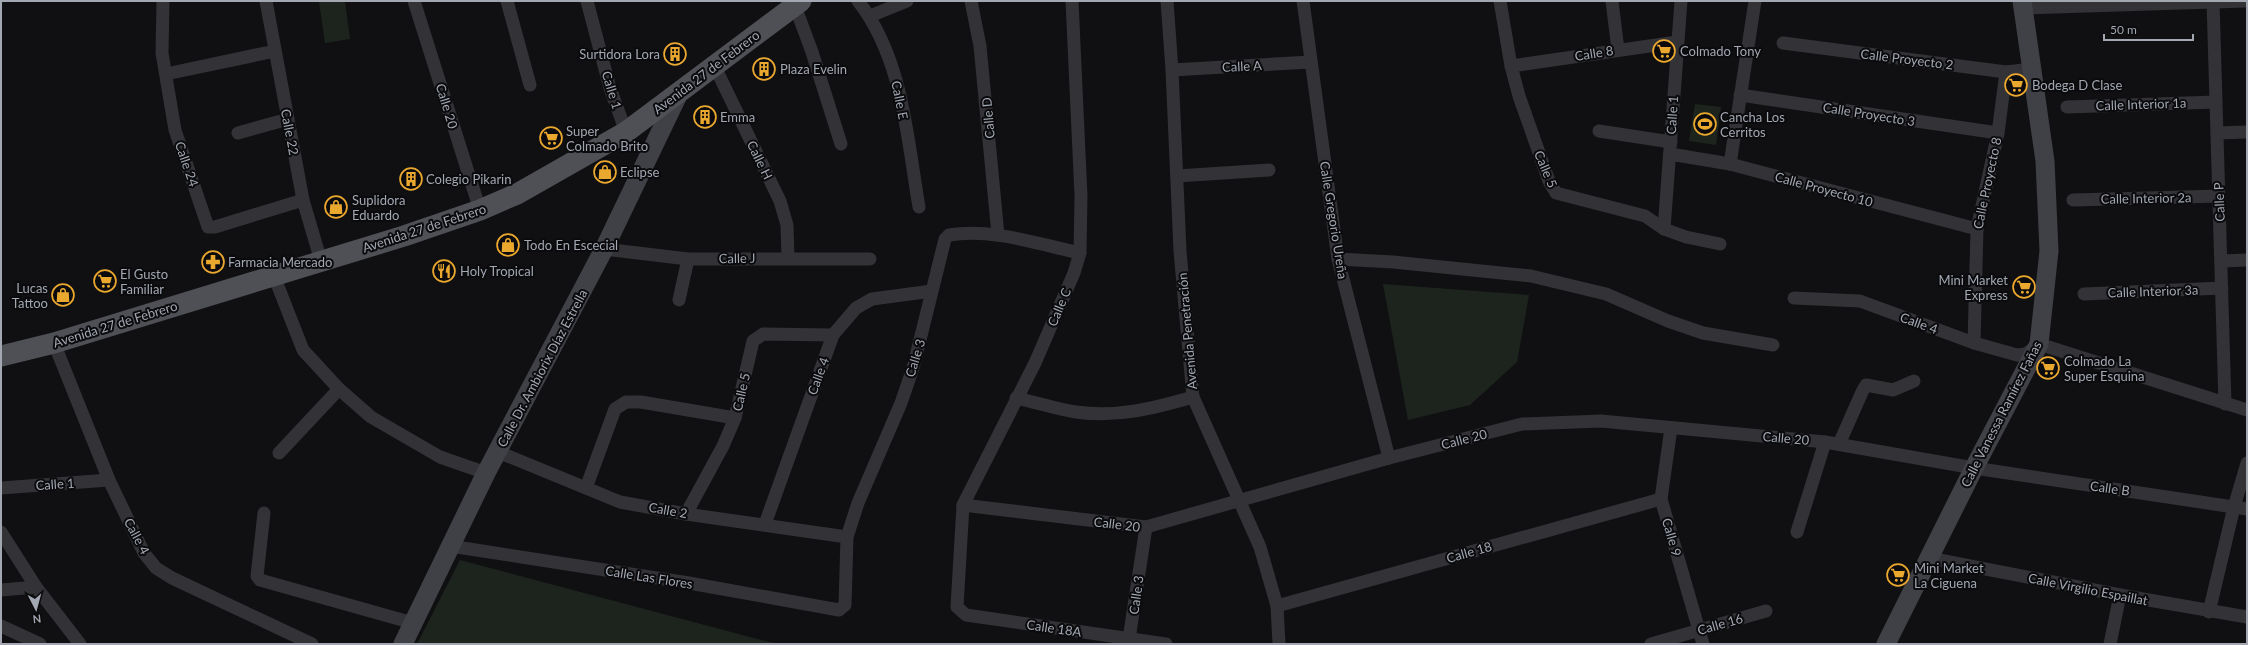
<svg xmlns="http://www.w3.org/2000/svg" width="2248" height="645" viewBox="0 0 2248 645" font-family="Lato,sans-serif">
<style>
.green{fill:#1d241e}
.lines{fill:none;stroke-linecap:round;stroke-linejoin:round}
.street{stroke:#323237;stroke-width:13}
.secondary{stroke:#404147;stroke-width:19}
.primary{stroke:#4e5056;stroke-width:21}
.labels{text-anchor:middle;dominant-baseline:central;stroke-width:4;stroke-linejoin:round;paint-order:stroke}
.poi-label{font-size:13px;fill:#a2a7b2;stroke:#0b0b0d;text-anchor:start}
.street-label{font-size:13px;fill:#a2a7b2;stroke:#0b0b0d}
</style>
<rect width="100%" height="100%" fill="#101012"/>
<g class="green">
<path d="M319,1H345L350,39L325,43Z"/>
<path d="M1695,104L1721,107L1716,145L1689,141Z"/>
<path d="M1383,284L1529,295L1517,362L1470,405L1408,420Z"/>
<path d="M460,560L769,642L784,644H417Z"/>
</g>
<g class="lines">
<g class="street">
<path d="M163,1L162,53L175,130L208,227H215L303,200"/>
<path d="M266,1L303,200L321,261"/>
<path d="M414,1L480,210"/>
<path d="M507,1L530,85"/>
<path d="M587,1L610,88L626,132"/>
<path d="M858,1C903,58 907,138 919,207"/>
<path d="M971,1L980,46L998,235"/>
<path d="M1072,1L1081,196L1080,253L1074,273L1035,363L963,505L957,607L966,615L1166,644"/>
<path d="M1167,1L1172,70L1180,251L1193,397L1260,547L1277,606L1279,644"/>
<path d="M1303,1L1338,259L1389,458"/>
<path d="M1500,1L1511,66L1519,96L1549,181L1556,193L1645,216L1664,229L1686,237L1720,244"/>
<path d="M1612,1L1618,50"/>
<path d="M2213,1L2225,404"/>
<path d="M795,6L812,52L841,144"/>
<path d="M2023,8L2246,1"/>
<path d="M870,16L907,1"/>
<path d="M1783,43L2006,72L2032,69"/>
<path d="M1511,66L1677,42"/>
<path d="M715,67L780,201L787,225L788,258"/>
<path d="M1172,70L1311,62"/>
<path d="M166,74L275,51"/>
<path d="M1740,95L1998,133"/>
<path d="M2067,107L2216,102"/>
<path d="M1599,131L1671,142"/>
<path d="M238,133L288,119"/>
<path d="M2217,133L2247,132"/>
<path d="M1670,154L1730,164L1977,229"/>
<path d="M1730,164L1755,1"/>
<path d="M1177,176L1269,170"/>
<path d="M2073,200L2219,196"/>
<path d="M1664,229L1681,1"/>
<path d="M604,249L688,259H870"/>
<path d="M1338,259L1393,262L1531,276L1606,294L1668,321L1703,333L1773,345"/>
<path d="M2221,261L2247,260"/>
<path d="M274,276L303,350L339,389L371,417L440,457L486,473"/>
<path d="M2084,294L2222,288"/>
<path d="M1794,298L1860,301L1974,343L2017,355L2026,354L2039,344L2247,410"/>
<path d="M679,300L688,259"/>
<path d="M54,343L109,480L144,553L156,568L172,578L312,644"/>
<path d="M1974,343L1977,229L1998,133L2006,72"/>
<path d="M1016,398C1036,402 1056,409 1076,412C1117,418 1155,408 1193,397"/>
<path d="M1671,428L1661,499L1703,644"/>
<path d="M1839,444L1863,390L1866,385L1893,390L1914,381"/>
<path d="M498,452L620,502L686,514L847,537"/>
<path d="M279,453L339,389"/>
<path d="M1,488L109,480"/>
<path d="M586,488L615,409L626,402H641L735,418"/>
<path d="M963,505L1146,527L1389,458L1522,424L1601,421L1825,442L1974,468L2247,509"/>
<path d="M264,513L257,576L260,580L413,623"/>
<path d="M686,514L723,446L735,418L753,341L763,334L833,335"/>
<path d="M765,524L833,335L856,308L872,299L932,291"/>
<path d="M1,532L36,587L80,644"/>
<path d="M1797,532L1825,442"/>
<path d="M450,546L689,583L839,610L845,605L847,537L858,503L901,403L913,368L945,239L949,235C992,228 1038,244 1080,253"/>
<path d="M1929,558L2120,595L2247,617"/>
<path d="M1,590L36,587"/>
<path d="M1277,606L1661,499"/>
<path d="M2209,612L2234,507L2247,463"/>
<path d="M1,626L40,644"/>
<path d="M1129,639L1146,527"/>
<path d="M1651,644L1766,611"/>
<path d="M2110,644L2120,595"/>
</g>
<g class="secondary">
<path d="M403,644L486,473L604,249L680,91"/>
<path d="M1886,644L1974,468L2039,344L2049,251L2045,161L2022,1"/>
</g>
<path class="primary" d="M1,356L54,343L404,236L480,210L517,194L626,132L801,1"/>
</g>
<defs>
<g id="supermarket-ring" transform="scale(1.15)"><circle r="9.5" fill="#0b0b0d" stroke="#eba82f" stroke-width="1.5"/><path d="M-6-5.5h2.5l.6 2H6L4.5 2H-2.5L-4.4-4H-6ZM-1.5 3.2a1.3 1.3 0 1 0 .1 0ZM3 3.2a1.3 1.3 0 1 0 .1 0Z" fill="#eba82f"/></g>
<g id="building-ring" transform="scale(1.15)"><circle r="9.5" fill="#0b0b0d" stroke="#eba82f" stroke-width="1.5"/><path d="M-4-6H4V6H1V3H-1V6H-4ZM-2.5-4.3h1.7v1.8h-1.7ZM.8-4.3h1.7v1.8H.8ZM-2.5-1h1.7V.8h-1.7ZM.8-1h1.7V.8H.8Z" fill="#eba82f"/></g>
<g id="stadium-ring" transform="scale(1.15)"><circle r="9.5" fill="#0b0b0d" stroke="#eba82f" stroke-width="1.5"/><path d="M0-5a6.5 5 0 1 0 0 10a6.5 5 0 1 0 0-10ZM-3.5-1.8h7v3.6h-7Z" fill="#eba82f"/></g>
<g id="shop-ring" transform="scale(1.15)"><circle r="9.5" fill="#0b0b0d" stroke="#eba82f" stroke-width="1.5"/><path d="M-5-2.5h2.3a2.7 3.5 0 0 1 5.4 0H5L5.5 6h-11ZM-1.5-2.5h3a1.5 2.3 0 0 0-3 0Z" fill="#eba82f"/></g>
<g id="pharmacy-ring" transform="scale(1.15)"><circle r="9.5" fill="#0b0b0d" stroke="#eba82f" stroke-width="1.5"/><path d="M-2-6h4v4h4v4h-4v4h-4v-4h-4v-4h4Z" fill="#eba82f"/></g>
<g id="restaurant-ring" transform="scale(1.15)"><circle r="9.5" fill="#0b0b0d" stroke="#eba82f" stroke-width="1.5"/><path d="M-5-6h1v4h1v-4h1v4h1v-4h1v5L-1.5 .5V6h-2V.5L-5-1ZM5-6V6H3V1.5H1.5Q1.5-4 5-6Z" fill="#eba82f"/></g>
</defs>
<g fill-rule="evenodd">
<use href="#supermarket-ring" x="1664" y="51"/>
<use href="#building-ring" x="675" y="54"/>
<use href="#building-ring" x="764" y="69"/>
<use href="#supermarket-ring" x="2016" y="85"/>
<use href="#building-ring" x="705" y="117"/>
<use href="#stadium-ring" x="1705" y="124"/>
<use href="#supermarket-ring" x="551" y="138"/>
<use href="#shop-ring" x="605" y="172"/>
<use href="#building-ring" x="411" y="179"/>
<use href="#shop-ring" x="336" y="207"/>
<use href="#shop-ring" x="508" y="245"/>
<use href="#pharmacy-ring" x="213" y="262"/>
<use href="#restaurant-ring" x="444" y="271"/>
<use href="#supermarket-ring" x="105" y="281"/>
<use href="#supermarket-ring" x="2024" y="287"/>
<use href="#shop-ring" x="63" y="295"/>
<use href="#supermarket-ring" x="2048" y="368"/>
<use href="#supermarket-ring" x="1898" y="575"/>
</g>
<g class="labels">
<g class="poi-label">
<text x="1680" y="51">Colmado Tony</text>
<text x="660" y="54" text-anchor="end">Surtidora Lora</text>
<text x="780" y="69">Plaza Evelin</text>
<text x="2032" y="85">Bodega D Clase</text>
<text x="720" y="117">Emma</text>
<text x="1720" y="117">Cancha Los<tspan x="1720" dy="15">Cerritos</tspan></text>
<text x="566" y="131">Super<tspan x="566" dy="15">Colmado Brito</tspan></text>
<text x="620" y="172">Eclipse</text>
<text x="426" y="179">Colegio Pikarin</text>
<text x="352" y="200">Suplidora<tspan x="352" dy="15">Eduardo</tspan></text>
<text x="524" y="245">Todo En Escecial</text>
<text x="228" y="262">Farmacia Mercado</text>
<text x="460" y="271">Holy Tropical</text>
<text x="120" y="274">El Gusto<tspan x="120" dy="15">Familiar</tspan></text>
<text x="2008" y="280" text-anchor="end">Mini Market<tspan x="2008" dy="15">Express</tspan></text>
<text x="48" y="288" text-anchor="end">Lucas<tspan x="48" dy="15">Tattoo</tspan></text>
<text x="2064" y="361">Colmado La<tspan x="2064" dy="15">Super Esquina</tspan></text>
<text x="1914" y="568">Mini Market<tspan x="1914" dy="15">La Ciguena</tspan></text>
</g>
<g class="street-label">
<text transform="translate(1594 53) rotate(-9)">Calle 8</text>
<text transform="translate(1907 59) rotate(7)">Calle Proyecto 2</text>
<text transform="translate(1242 66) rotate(-3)">Calle A</text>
<text transform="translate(706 72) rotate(-37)">Avenida 27 de Febrero</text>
<text transform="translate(612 90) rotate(73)">Calle 1</text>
<text transform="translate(900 100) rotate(79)">Calle E</text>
<text transform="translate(2141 104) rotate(-2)">Calle Interior 1a</text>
<text transform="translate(447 106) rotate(73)">Calle 20</text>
<text transform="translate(1869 114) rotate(9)">Calle Proyecto 3</text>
<text transform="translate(1672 115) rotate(-86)">Calle 1</text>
<text transform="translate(988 118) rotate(-95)">Calle D</text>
<text transform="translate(290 132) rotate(79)">Calle 22</text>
<text transform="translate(760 160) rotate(64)">Calle H</text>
<text transform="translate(187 164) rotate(71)">Calle 24</text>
<text transform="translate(1546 169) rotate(67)">Calle 5</text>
<text transform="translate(1987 183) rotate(-78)">Calle Proyecto 8</text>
<text transform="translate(1824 189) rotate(15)">Calle Proyecto 10</text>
<text transform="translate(2146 198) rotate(-1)">Calle Interior 2a</text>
<text transform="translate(2219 202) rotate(-92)">Calle P</text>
<text transform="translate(1334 220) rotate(81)">Calle Gregorio Ureña</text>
<text transform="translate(424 228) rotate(-18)">Avenida 27 de Febrero</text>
<text transform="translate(737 258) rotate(-1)">Calle J</text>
<text transform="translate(2153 291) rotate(-2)">Calle Interior 3a</text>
<text transform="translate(1059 307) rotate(-67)">Calle C</text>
<text transform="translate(1919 323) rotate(20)">Calle 4</text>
<text transform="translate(115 324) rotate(-17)">Avenida 27 de Febrero</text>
<text transform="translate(1187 331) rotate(-95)">Avenida Penetración</text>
<text transform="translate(915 358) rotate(-73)">Calle 3</text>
<text transform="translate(542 368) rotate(-62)">Calle Dr. Ambiorix Díaz Estrella</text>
<text transform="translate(818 376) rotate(-70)">Calle 4</text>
<text transform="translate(741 392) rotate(-77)">Calle 5</text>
<text transform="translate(2001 414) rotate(-63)">Calle Vanessa Ramírez Fañas</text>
<text transform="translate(1786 438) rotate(5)">Calle 20</text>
<text transform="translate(1464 439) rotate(-14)">Calle 20</text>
<text transform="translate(55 484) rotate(-4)">Calle 1</text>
<text transform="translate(2110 488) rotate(8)">Calle B</text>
<text transform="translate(668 510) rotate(10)">Calle 2</text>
<text transform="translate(1117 524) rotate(7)">Calle 20</text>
<text transform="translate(137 536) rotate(62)">Calle 4</text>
<text transform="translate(1672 537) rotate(74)">Calle 9</text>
<text transform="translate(1469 552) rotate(-16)">Calle 18</text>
<text transform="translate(649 577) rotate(9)">Calle Las Flores</text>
<text transform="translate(2088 589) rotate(11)">Calle Virgilio Espaillat</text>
<text transform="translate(1136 595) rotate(-82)">Calle 3</text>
<text transform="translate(1720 624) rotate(-16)">Calle 16</text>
<text transform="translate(1054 628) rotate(8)">Calle 18A</text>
</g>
</g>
<rect width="2248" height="645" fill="none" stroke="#a2a7b2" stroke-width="4"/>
<g transform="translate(36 609) rotate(174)" stroke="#0b0b0d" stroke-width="3" paint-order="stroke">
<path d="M0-3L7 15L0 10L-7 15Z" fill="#a2a7b2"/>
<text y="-6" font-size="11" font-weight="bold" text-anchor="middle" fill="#a2a7b2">N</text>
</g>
<path d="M2104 34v6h89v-6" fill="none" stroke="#a2a7b2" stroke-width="2"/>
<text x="2110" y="34" font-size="12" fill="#a2a7b2" stroke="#0b0b0d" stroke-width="3" paint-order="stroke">50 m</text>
</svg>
